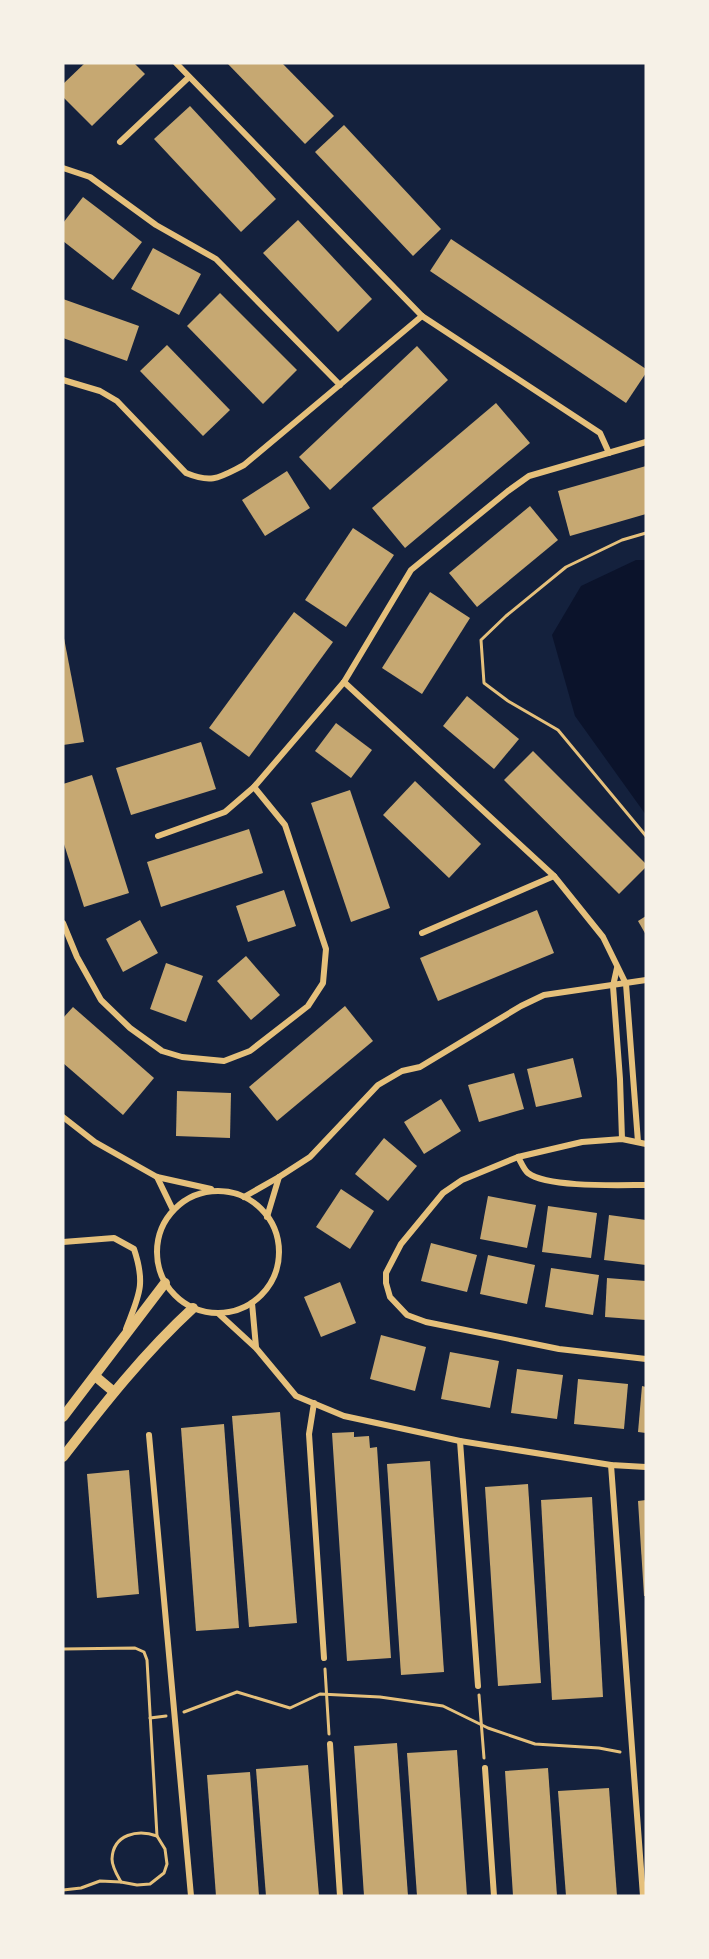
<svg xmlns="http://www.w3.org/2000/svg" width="709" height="1959" viewBox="0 0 709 1959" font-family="'Exo 2',sans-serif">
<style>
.water{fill:#0b132b}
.building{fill:#c6a872}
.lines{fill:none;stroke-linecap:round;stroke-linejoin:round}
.path{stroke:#e5c07b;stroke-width:3}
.minor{stroke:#e5c07b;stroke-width:6}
.tertiary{stroke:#e5c07b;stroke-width:10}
</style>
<rect width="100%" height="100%" fill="#14213d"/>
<path class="water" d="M636,560H646V815L575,716L552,635L581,586Z"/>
<g class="building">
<path d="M85,63H134L145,74L92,126L63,97V84Z"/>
<path d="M227,63H282L334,116L305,144Z"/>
<path d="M190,106L276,199L241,232L154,139Z"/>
<path d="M344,125L441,229L413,256L315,152Z"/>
<path d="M83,197L142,242L113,280L63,241V223Z"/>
<path d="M298,220L372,299L338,332L263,253Z"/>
<path d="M451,239L646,369V373L626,403L430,271Z"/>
<path d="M153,248L201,274L179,315L131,289Z"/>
<path d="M220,293L297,370L263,404L187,326Z"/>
<path d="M63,299L139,326L127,361L63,338Z"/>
<path d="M167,345L230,410L203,436L140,371Z"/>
<path d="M417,346L448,380L330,490L299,457Z"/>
<path d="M496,403L530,443L405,548L372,508Z"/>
<path d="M646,466V514L570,536L558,491Z"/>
<path d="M287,471L310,508L265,536L242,500Z"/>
<path d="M530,506L558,540L477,607L449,573Z"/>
<path d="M353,528L394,555L346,627L305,600Z"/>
<path d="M430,592L470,618L422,694L382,668Z"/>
<path d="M294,612L333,642L249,757L209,728Z"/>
<path d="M63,633L84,742L63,745Z"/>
<path d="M467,696L519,739L494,769L443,726Z"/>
<path d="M336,723L372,750L351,778L315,751Z"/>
<path d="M201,742L216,789L131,815L116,768Z"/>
<path d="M533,751L646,864V867L619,894L504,780Z"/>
<path d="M92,775L129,893L84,907L63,841V784Z"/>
<path d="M415,781L481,844L449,878L383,815Z"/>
<path d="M350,790L390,908L351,922L311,803Z"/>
<path d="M249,829L263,873L161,907L147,862Z"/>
<path d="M284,890L296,926L248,942L236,906Z"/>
<path d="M537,910L554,953L438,1001L420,958Z"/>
<path d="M646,916V935L638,921Z"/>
<path d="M140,920L158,953L123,972L106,939Z"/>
<path d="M246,956L280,995L251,1020L217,981Z"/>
<path d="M166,963L203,976L186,1022L150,1009Z"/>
<path d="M345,1006L373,1041L277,1121L249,1087Z"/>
<path d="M73,1007L154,1078L123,1115L63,1063V1018Z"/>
<path d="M573,1058L582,1097L536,1107L527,1069Z"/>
<path d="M514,1073L524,1109L479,1122L468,1085Z"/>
<path d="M177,1091L231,1093L230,1138L176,1136Z"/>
<path d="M441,1099L461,1131L424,1154L404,1122Z"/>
<path d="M384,1138L417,1166L388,1201L355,1174Z"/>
<path d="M341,1189L374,1211L350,1249L316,1227Z"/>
<path d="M488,1196L536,1205L527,1248L480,1239Z"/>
<path d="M548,1206L597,1213L591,1258L542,1252Z"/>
<path d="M609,1215L646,1220V1265L604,1260Z"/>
<path d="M431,1243L477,1255L467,1292L421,1281Z"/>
<path d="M488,1255L535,1265L527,1304L480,1294Z"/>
<path d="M551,1268L599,1275L593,1315L545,1307Z"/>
<path d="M607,1278L646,1281V1320L605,1317Z"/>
<path d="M340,1282L356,1323L321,1337L304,1297Z"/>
<path d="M381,1335L426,1347L415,1391L370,1379Z"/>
<path d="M450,1352L499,1361L490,1408L441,1399Z"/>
<path d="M517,1369L563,1375L557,1419L511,1413Z"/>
<path d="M578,1379L628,1384L624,1429L574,1424Z"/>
<path d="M642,1386L646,1387V1433L638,1432Z"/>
<path d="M280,1412L297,1623L249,1627L232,1416Z"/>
<path d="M224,1424L239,1628L196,1631L181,1428Z"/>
<path d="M354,1432V1437L369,1436L370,1448L377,1447L391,1658L347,1661L332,1433Z"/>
<path d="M430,1461L444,1672L401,1675L387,1464Z"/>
<path d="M129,1470L139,1594L97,1598L87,1474Z"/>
<path d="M528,1484L541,1683L498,1686L485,1487Z"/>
<path d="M592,1497L603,1697L552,1700L541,1500Z"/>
<path d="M646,1500V1596H644L638,1501Z"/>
<path d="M397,1743L408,1896H364L354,1746Z"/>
<path d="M457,1750L467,1896H417L407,1753Z"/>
<path d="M308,1765L319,1896H266L256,1769Z"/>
<path d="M548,1768L557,1896H513L505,1771Z"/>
<path d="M250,1772L259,1896H216L207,1775Z"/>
<path d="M609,1788L617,1896H566L558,1791Z"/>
</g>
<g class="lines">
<g class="path">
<path d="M646,533L622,540L566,567L506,616L481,640L484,683L508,701L558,730L646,836"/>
<path d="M63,1649L135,1648L144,1652L147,1660L157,1836L165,1849L167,1864L164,1873L150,1884L137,1885L121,1882L100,1881L81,1888L63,1890"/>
<path d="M325,1669L329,1734"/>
<path d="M479,1695L484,1758"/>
<path d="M184,1712L237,1692L290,1708L320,1694L380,1697L443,1706L488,1728L535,1744L599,1748L620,1752"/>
<path d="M150,1718L166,1716"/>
<path d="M121,1882C117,1875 112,1867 112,1859C113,1834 138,1829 157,1836"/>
</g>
<g class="minor">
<path d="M176,63L422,316L600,433L609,453"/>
<path d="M120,142L189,77"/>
<path d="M63,168L90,177L156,225L216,259L340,385"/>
<path d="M63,380L100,391L117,401L186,473C213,484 220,477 244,465L422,316"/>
<path d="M344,682L554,876L603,937L626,984L638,1142"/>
<path d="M158,836L225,812L254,787L344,682L411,570L508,491L529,476L646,442"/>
<path d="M63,923L77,957L101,1000L130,1028L162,1051L182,1057L224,1061L250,1051L308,1006L323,983L326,949L285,825L254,787"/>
<path d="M422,933L554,876"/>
<path d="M617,968L613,986L620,1079L622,1139"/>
<path d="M63,1117L95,1142L157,1177L211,1189"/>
<path d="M646,1144L622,1139L582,1142L518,1157L462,1180L443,1193L401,1244L386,1273V1283L390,1297L407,1315L426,1322L559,1349L646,1359"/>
<path d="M518,1157C521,1162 524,1170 528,1173C548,1188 621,1185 646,1185"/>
<path d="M157,1177L173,1210"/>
<circle cx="218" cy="1252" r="61"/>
<path d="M244,1197L279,1177L310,1157L378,1085L402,1071L420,1067L521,1006L544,995L646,980"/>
<path d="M267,1217L279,1177"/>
<path d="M63,1242L114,1238L134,1249C146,1285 139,1295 126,1329"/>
<path d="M252,1303L256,1347"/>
<path d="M219,1314L256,1348L296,1396L344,1416L460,1441L611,1465L646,1467"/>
<path d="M314,1403L309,1434L324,1658"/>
<path d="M149,1435L191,1896"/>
<path d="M460,1441L478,1686"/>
<path d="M611,1465L643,1896"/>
<path d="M330,1744L340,1896"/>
<path d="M485,1768L494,1896"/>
</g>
<g class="tertiary">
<path d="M95,1376L114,1392"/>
<path d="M63,1417L165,1283"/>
<path d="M63,1457C104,1404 144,1353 193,1308"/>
</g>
</g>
<rect width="709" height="1959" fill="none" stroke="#f6f1e7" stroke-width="129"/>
</svg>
